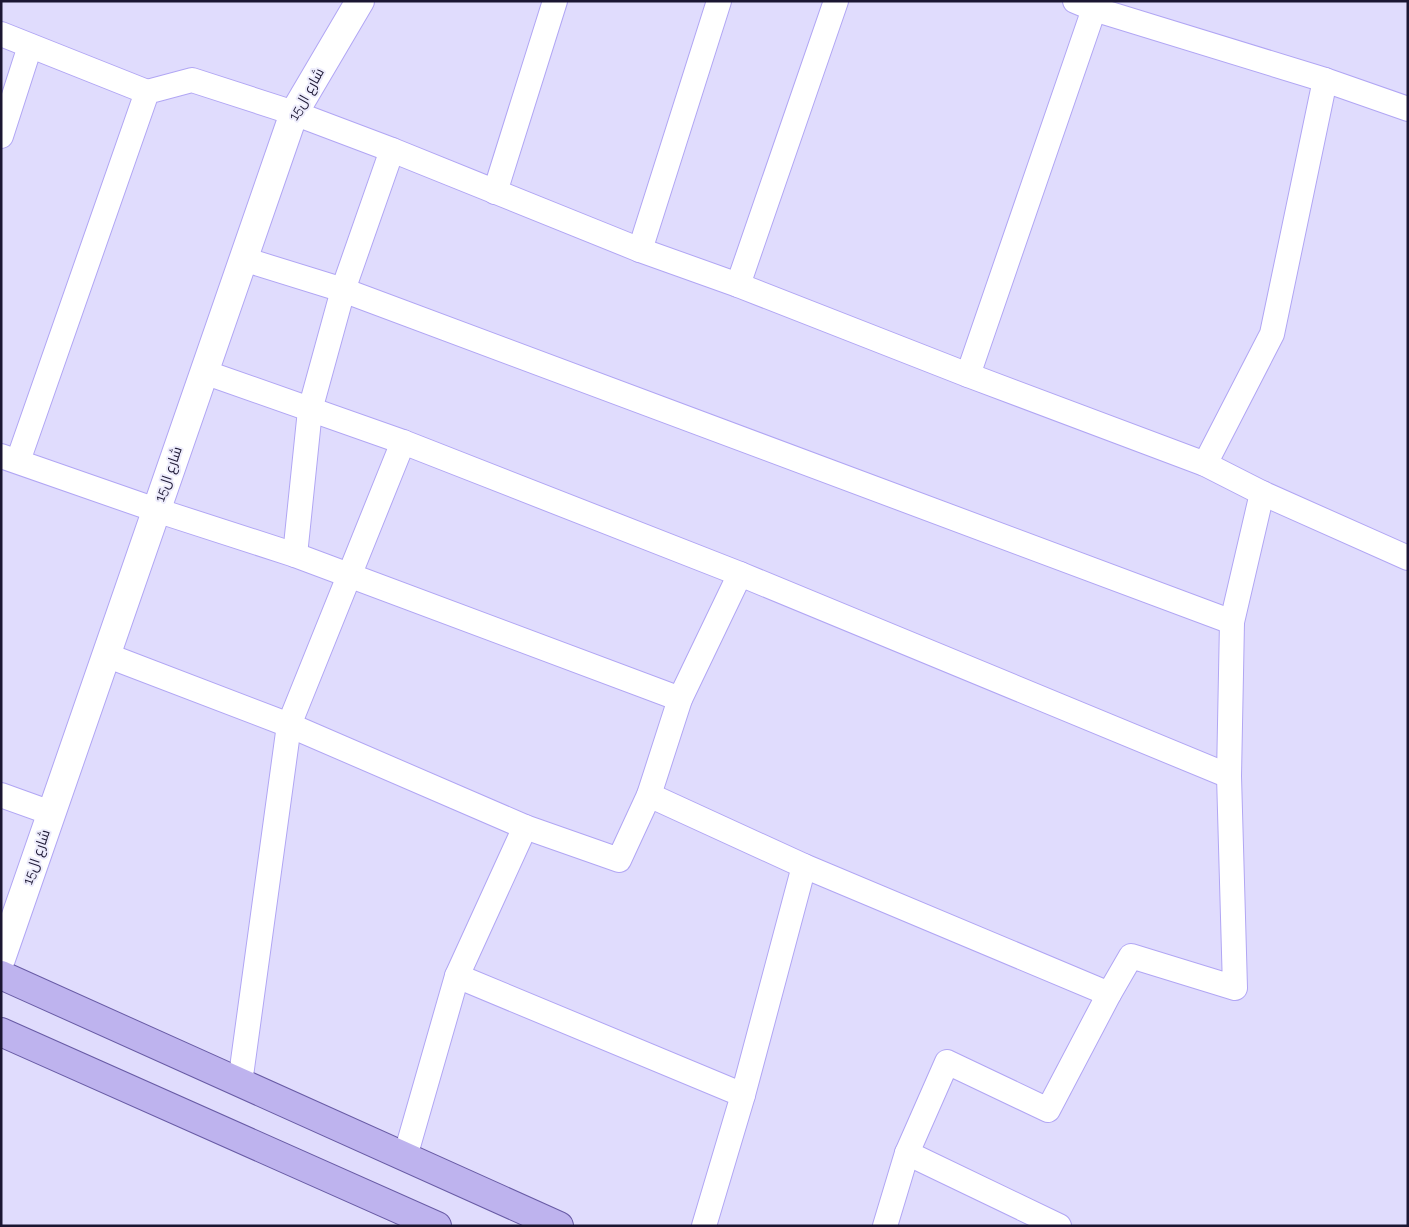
<svg xmlns="http://www.w3.org/2000/svg" width="1409" height="1227" viewBox="0 0 1409 1227" font-family="Raleway,Cairo,sans-serif">
<style>
.lines{fill:none;stroke-linecap:round;stroke-linejoin:round}
.street-casing{stroke:#b1a6f4;stroke-width:26}
.secondary-casing{stroke:#b1a6f4;stroke-width:30}
.primary-casing{stroke:#685ba5;stroke-width:30}
.street{stroke:#fff;stroke-width:24}
.secondary{stroke:#fff;stroke-width:28}
.primary{stroke:#beb3ee;stroke-width:28}
.labels{text-anchor:middle;dominant-baseline:central;stroke-width:4;stroke-linejoin:round;paint-order:stroke}
.street-label{font-size:14px;fill:#1b1632;stroke:#edecfc}
</style>
<rect width="100%" height="100%" fill="#e0dcfd"/>
<g class="lines">
<g class="street-casing">
<g id="street">
<path d="M1075,1L1094,9L1325,80L1408,109"/>
<path d="M1,34L147,92"/>
<path d="M1,136L30,46"/>
<path d="M495,192L555,1"/>
<path d="M640,250L719,1"/>
<path d="M243,259L343,290L1232,622"/>
<path d="M738,285L836,1"/>
<path d="M204,372L403,442L740,574L1229,776"/>
<path d="M968,375L1094,9"/>
<path d="M1,456L156,510L295,555L680,699"/>
<path d="M18,461L147,92L192,80L294,113L392,150L640,250L738,285L968,375L1205,464L1262,493L1408,558"/>
<path d="M1205,464L1272,334L1325,80"/>
<path d="M295,555L310,410L343,290L392,150"/>
<path d="M106,655L289,725L525,827L619,860L649,795L680,699L740,574"/>
<path d="M1,795L51,813"/>
<path d="M649,795L804,866L1109,994L1131,956L1235,988L1229,776L1232,622L1262,493"/>
<path d="M457,976L743,1095"/>
<path d="M240,1083L289,725L403,442"/>
<path d="M907,1153L1059,1226"/>
<path d="M405,1157L457,976L525,827"/>
<path d="M704,1226L743,1095L804,866"/>
<path d="M885,1226L907,1153L947,1062L1048,1110L1109,994"/>
</g>
</g>
<g class="secondary-casing">
<path id="secondary" d="M1,959L294,113L360,1"/>
</g>
<g class="primary-casing">
<g id="primary">
<path d="M1,975L559,1226"/>
<path d="M1,1032L437,1226"/>
</g>
</g>
<use href="#street" class="street"/>
<use href="#secondary" class="secondary"/>
<use href="#primary" class="primary"/>
</g>
<g class="labels">
<g class="street-label">
<text transform="translate(306 94) rotate(-61)">شارع ال15</text>
<text transform="translate(168 474) rotate(-71)">شارع ال15</text>
<text transform="translate(36 857) rotate(-71)">شارع ال15</text>
</g>
</g>
<rect width="1409" height="1227" fill="none" stroke="#1b1632" stroke-width="5"/>
</svg>
